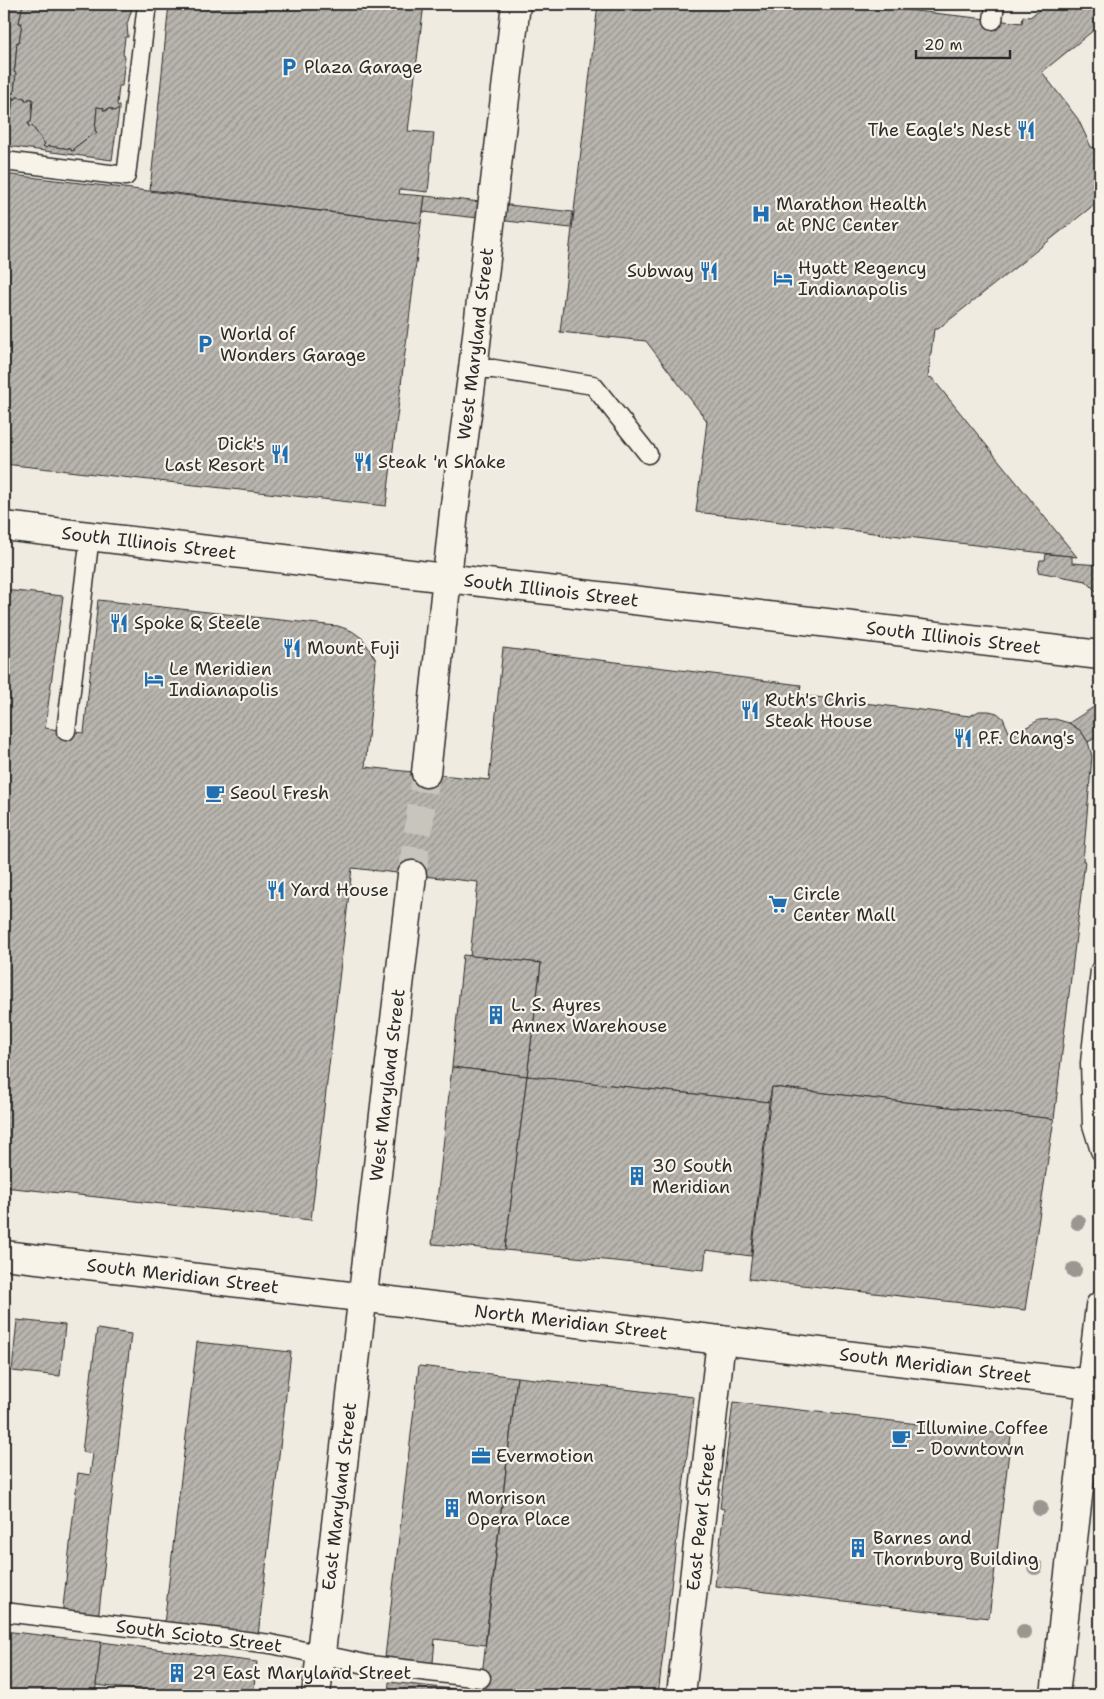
<svg xmlns="http://www.w3.org/2000/svg" width="1104" height="1699" viewBox="0 0 1104 1699" font-family="'Shantell Sans',sans-serif">
<style>
.building{fill:url(#building-hatch);stroke:#2b2b2b}
.lines{fill:none;stroke-linecap:round;stroke-linejoin:round}
.primary-tunnel{stroke:#c8c5bc;stroke-width:28;stroke-dasharray:28 14;stroke-linecap:butt}
.service-casing{stroke:#2b2b2b;stroke-width:21}
.minor-casing{stroke:#2b2b2b;stroke-width:31}
.secondary-casing{stroke:#2b2b2b;stroke-width:31}
.primary-casing{stroke:#2b2b2b;stroke-width:31}
.service{stroke:#f7f3e8;stroke-width:18}
.minor{stroke:#f7f3e8;stroke-width:28}
.secondary{stroke:#f7f3e8;stroke-width:28}
.primary{stroke:#f7f3e8;stroke-width:28}
.tree{fill:#9a9791}
.labels{text-anchor:middle;dominant-baseline:central;stroke-width:4.5;stroke-linejoin:round;paint-order:stroke}
.poi-label{font-size:18px;fill:#2b2b2b;stroke:#f7f3e8;text-anchor:start}
.street-label{font-size:18px;fill:#2b2b2b;stroke:#f7f3e8}
</style>
<defs>
<pattern id="building-hatch" width="6" height="6" patternUnits="userSpaceOnUse" patternTransform="scale(1.25)"><rect width="6" height="6" fill="#b8b5ae"/><path d="M-1 1l2-2M0 6l6-6M5 7l2-2" fill="none" stroke="#96938e"/></pattern>
</defs>
<rect width="100%" height="100%" fill="#efebe0"/>
<filter id="ink" filterUnits="userSpaceOnUse"><feTurbulence type="fractalNoise" baseFrequency=".02" numOctaves="2"/><feDisplacementMap in="SourceGraphic" scale="10" xChannelSelector="R" yChannelSelector="G"/><feConvolveMatrix kernelMatrix="1 2 1 2 8 2 1 2 1" color-interpolation-filters="sRGB"/></filter>
<g filter="url(#ink)">
<g class="building">
<path d="M4,4H23L19,23H22L19,43L17,42L15,68L14,72L16,73L14,93H12L11,97H13L7,146H4Z"/>
<path d="M23,4H131L130,9H132L127,24L128,37H125L123,55L125,56L122,86H119L117,105L119,106V110L112,111V109H107V111L103,110L104,108L97,107L95,131L97,132L95,135L93,134L74,148L75,150L71,151V149L48,146L46,148L43,146L45,144L32,126L29,127L28,123L31,122L33,99H28V101L25,100V98L17,97L16,99H13V97H11L12,93H14L16,73L14,72L15,68L17,42L19,43L22,23H19Z"/>
<path d="M169,4H424L408,131L434,133L428,192L400,189L399,194L425,196L421,223L150,190Z"/>
<path d="M598,4H853L1022,23L1023,16L1030,17L1039,10L1040,5L1100,4V25L1042,72L1078,119L1091,147L1100,148V200L938,329H934L928,377L932,378L1077,557L696,512L707,421L646,341L560,332Z"/>
<path d="M17,97L25,98V100L28,101V99H33L31,122L28,123L29,127L32,126L45,144L43,146L46,148L48,146L71,149V151L75,150L74,148L93,134L95,135L97,132L95,131L97,107L104,108L103,110L107,111V109H112V111L119,110L112,160L7,146L13,99H16Z"/>
<path d="M4,174L421,223L386,506L4,464Z"/>
<path d="M425,196L573,212L571,228L423,212Z"/>
<path d="M1046,554L1072,556V563L1100,565V595L1086,581L1038,572L1040,560H1045Z"/>
<path d="M4,590L63,596L45,728L66,731L84,733L98,600L327,625L338,626L352,631L363,639L376,660L365,767L489,780L503,648L801,685L799,695L970,716L979,711H989L997,713L1003,718L1009,732L1016,733L1039,720L1055,719L1069,723L1081,731L1088,742L1092,756L1083,861H1085L1054,1119L772,1087L769,1102L527,1076L541,963L470,956L478,882L352,868L311,1220L4,1187Z"/>
<path d="M1100,703V744L1097,737L1088,742L1081,731L1069,723Z"/>
<path d="M463,955L541,963L527,1076L452,1067Z"/>
<path d="M452,1067L527,1076L505,1250L432,1244Z"/>
<path d="M527,1076L769,1102L751,1256L706,1250L704,1270L505,1250Z"/>
<path d="M772,1087L1054,1119L1025,1310L749,1279Z"/>
<path d="M17,1320L65,1325L60,1376L12,1371Z"/>
<path d="M97,1329L131,1334L98,1620L62,1616L78,1473L90,1475L93,1454L82,1452Z"/>
<path d="M197,1342L291,1352L258,1636L164,1624Z"/>
<path d="M419,1366L517,1377L485,1645L435,1639L433,1663L385,1657Z"/>
<path d="M517,1377L694,1397L658,1695H388L389,1682L480,1692Z"/>
<path d="M733,1402L1011,1435L989,1618L715,1586L724,1509L720,1508Z"/>
<path d="M4,1631L101,1642L95,1695H4Z"/>
<path d="M101,1642L257,1662L253,1695H177L96,1685Z"/>
</g>
<g class="lines">
<path class="primary-tunnel" d="M412,875L426,773"/>
<g class="service-casing">
<g id="service">
<path d="M993,20L995,4"/>
<path d="M4,161L126,176L147,4"/>
<path d="M473,369H494L593,385L648,454"/>
<path d="M66,731L90,536"/>
<path d="M1100,970L1090,1063L1092,1125L1100,1151"/>
<path d="M4,1612L271,1644L370,1665L481,1678"/>
</g>
</g>
<g class="minor-casing">
<g id="minor">
<path id="s1" d="M681,1695L721,1340"/>
</g>
</g>
<g class="secondary-casing">
<g id="secondary">
<path id="s2" d="M4,526L1100,655"/>
<path id="s3" d="M4,1255L1091,1384"/>
</g>
</g>
<g class="primary-casing">
<g id="primary">
<path id="s4" d="M426,773L454,512L473,369L516,4"/>
<path id="s5" d="M316,1695L412,875"/>
<path d="M1055,1695L1100,1306"/>
</g>
</g>
<use href="#service" class="service"/>
<use href="#minor" class="minor"/>
<use href="#secondary" class="secondary"/>
<use href="#primary" class="primary"/>
</g>
<g class="tree">
<circle cx="1078" cy="1222" r="8"/>
<circle cx="1074" cy="1270" r="8"/>
<circle cx="1040" cy="1508" r="8"/>
<circle cx="1035" cy="1567" r="8"/>
<circle cx="1024" cy="1632" r="8"/>
</g>
</g>
<defs>
<g id="parking-bare" transform="scale(1.5)"><path d="M-3.5-5.5H1a3.5 3.5 0 0 1 0 7H-1V5.5H-3.5ZM-1-3.4V-.6H.8a1.4 1.4 0 0 0 0-2.8Z" fill="#1f6fb2" stroke="#f7f3e8" stroke-width="2.5" paint-order="stroke"/></g>
<g id="restaurant-bare" transform="scale(1.5)"><path d="M-5-6h1v4h1v-4h1v4h1v-4h1v5L-1.5 .5V6h-2V.5L-5-1ZM5-6V6H3V1.5H1.5Q1.5-4 5-6Z" fill="#1f6fb2" stroke="#f7f3e8" stroke-width="2.5" paint-order="stroke"/></g>
<g id="hospital-bare" transform="scale(1.5)"><path d="M-5-5h3v3.5h4V-5h3V5h-3V1.5h-4V5h-3Z" fill="#1f6fb2" stroke="#f7f3e8" stroke-width="2.5" paint-order="stroke"/></g>
<g id="hotel-bare" transform="scale(1.5)"><path d="M-6-4.5h1.5V1H6V5H4.5V3h-9V5H-6ZM-4 0a1.8 1.8 0 1 1 3.6 0ZM.5 0V-2.5h3Q6-2.5 6 0Z" fill="#1f6fb2" stroke="#f7f3e8" stroke-width="2.5" paint-order="stroke"/></g>
<g id="cafe-bare" transform="scale(1.5)"><path d="M-5.5-4.5H6V0H3Q3 3.5 0 3.5H-2.5Q-5.5 3.5-5.5 0ZM3-3.2v2h1.7v-2ZM-6 4.5H4V6H-6Z" fill="#1f6fb2" stroke="#f7f3e8" stroke-width="2.5" paint-order="stroke"/></g>
<g id="supermarket-bare" transform="scale(1.5)"><path d="M-6-5.5h2.5l.6 2H6L4.5 2H-2.5L-4.4-4H-6ZM-1.5 3.2a1.3 1.3 0 1 0 .1 0ZM3 3.2a1.3 1.3 0 1 0 .1 0Z" fill="#1f6fb2" stroke="#f7f3e8" stroke-width="2.5" paint-order="stroke"/></g>
<g id="building-bare" transform="scale(1.5)"><path d="M-4-6H4V6H1V3H-1V6H-4ZM-2.5-4.3h1.7v1.8h-1.7ZM.8-4.3h1.7v1.8H.8ZM-2.5-1h1.7V.8h-1.7ZM.8-1h1.7V.8H.8Z" fill="#1f6fb2" stroke="#f7f3e8" stroke-width="2.5" paint-order="stroke"/></g>
<g id="office-bare" transform="scale(1.5)"><path d="M-6-3h4V-5.5h4V-3h4V5H-6ZM-1-4.5V-3h2v-1.5ZM-6 0V1H6V0Z" fill="#1f6fb2" stroke="#f7f3e8" stroke-width="2.5" paint-order="stroke"/></g>
</defs>
<g fill-rule="evenodd">
<use href="#parking-bare" x="289" y="67"/>
<use href="#restaurant-bare" x="1026" y="130"/>
<use href="#hospital-bare" x="761" y="214"/>
<use href="#restaurant-bare" x="709" y="271"/>
<use href="#hotel-bare" x="783" y="278"/>
<use href="#parking-bare" x="205" y="344"/>
<use href="#restaurant-bare" x="280" y="454"/>
<use href="#restaurant-bare" x="363" y="462"/>
<use href="#restaurant-bare" x="119" y="623"/>
<use href="#restaurant-bare" x="292" y="648"/>
<use href="#hotel-bare" x="154" y="679"/>
<use href="#restaurant-bare" x="750" y="710"/>
<use href="#restaurant-bare" x="963" y="738"/>
<use href="#cafe-bare" x="215" y="793"/>
<use href="#restaurant-bare" x="276" y="890"/>
<use href="#supermarket-bare" x="778" y="904"/>
<use href="#building-bare" x="496" y="1015"/>
<use href="#building-bare" x="637" y="1176"/>
<use href="#cafe-bare" x="901" y="1438"/>
<use href="#office-bare" x="481" y="1456"/>
<use href="#building-bare" x="452" y="1508"/>
<use href="#building-bare" x="858" y="1548"/>
<use href="#building-bare" x="177" y="1673"/>
</g>
<g class="labels">
<g class="poi-label">
<text x="304" y="67">Plaza Garage</text>
<text x="1011" y="130" text-anchor="end">The Eagle's Nest</text>
<text x="776" y="204">Marathon Health<tspan x="776" dy="21">at PNC Center</tspan></text>
<text x="798" y="268">Hyatt Regency<tspan x="798" dy="21">Indianapolis</tspan></text>
<text x="694" y="271" text-anchor="end">Subway</text>
<text x="220" y="334">World of<tspan x="220" dy="21">Wonders Garage</tspan></text>
<text x="265" y="444" text-anchor="end">Dick's<tspan x="265" dy="21">Last Resort</tspan></text>
<text x="378" y="462">Steak 'n Shake</text>
<text x="134" y="623">Spoke &amp; Steele</text>
<text x="307" y="648">Mount Fuji</text>
<text x="169" y="669">Le Meridien<tspan x="169" dy="21">Indianapolis</tspan></text>
<text x="765" y="700">Ruth's Chris<tspan x="765" dy="21">Steak House</tspan></text>
<text x="978" y="738">P.F. Chang's</text>
<text x="230" y="793">Seoul Fresh</text>
<text x="291" y="890">Yard House</text>
<text x="793" y="894">Circle<tspan x="793" dy="21">Center Mall</tspan></text>
<text x="511" y="1005">L. S. Ayres<tspan x="511" dy="21">Annex Warehouse</tspan></text>
<text x="652" y="1166">30 South<tspan x="652" dy="21">Meridian</tspan></text>
<text x="916" y="1428">Illumine Coffee<tspan x="916" dy="21">- Downtown</tspan></text>
<text x="496" y="1456">Evermotion</text>
<text x="467" y="1498">Morrison<tspan x="467" dy="21">Opera Place</tspan></text>
<text x="873" y="1538">Barnes and<tspan x="873" dy="21">Thornburg Building</tspan></text>
<text x="192" y="1673">29 East Maryland Street</text>
</g>
<g class="street-label">
<text stroke="none"><textPath href="#s4" startOffset="432">West Maryland Street</textPath></text>
<text stroke="none"><textPath href="#s2" startOffset="146">South Illinois Street</textPath></text>
<text stroke="none"><textPath href="#s2" startOffset="551">South Illinois Street</textPath></text>
<text stroke="none"><textPath href="#s2" startOffset="956">South Illinois Street</textPath></text>
<text stroke="none"><textPath href="#s5" startOffset="614">West Maryland Street</textPath></text>
<text stroke="none"><textPath href="#s3" startOffset="180">South Meridian Street</textPath></text>
<text stroke="none"><textPath href="#s3" startOffset="571">North Meridian Street</textPath></text>
<text stroke="none"><textPath href="#s3" startOffset="938">South Meridian Street</textPath></text>
<text stroke="none"><textPath href="#s5" startOffset="200">East Maryland Street</textPath></text>
<text stroke="none"><textPath href="#s1" startOffset="179">East Pearl Street</textPath></text>
<text transform="translate(199 1636) rotate(7)">South Scioto Street</text>
</g>
</g>
<rect width="1104" height="1699" fill="none" stroke="#f7f3e8" stroke-width="20"/>
<rect x="10" y="10" width="1084" height="1679" fill="none" stroke="#2b2b2b" stroke-width="2" filter="url(#ink)"/>
<path d="M916 50v8h94v-8" fill="none" stroke="#2b2b2b" stroke-width="2.5"/>
<text x="924" y="50" font-size="15" fill="#2b2b2b" stroke="#f7f3e8" stroke-width="4" paint-order="stroke">20 m</text>
</svg>
